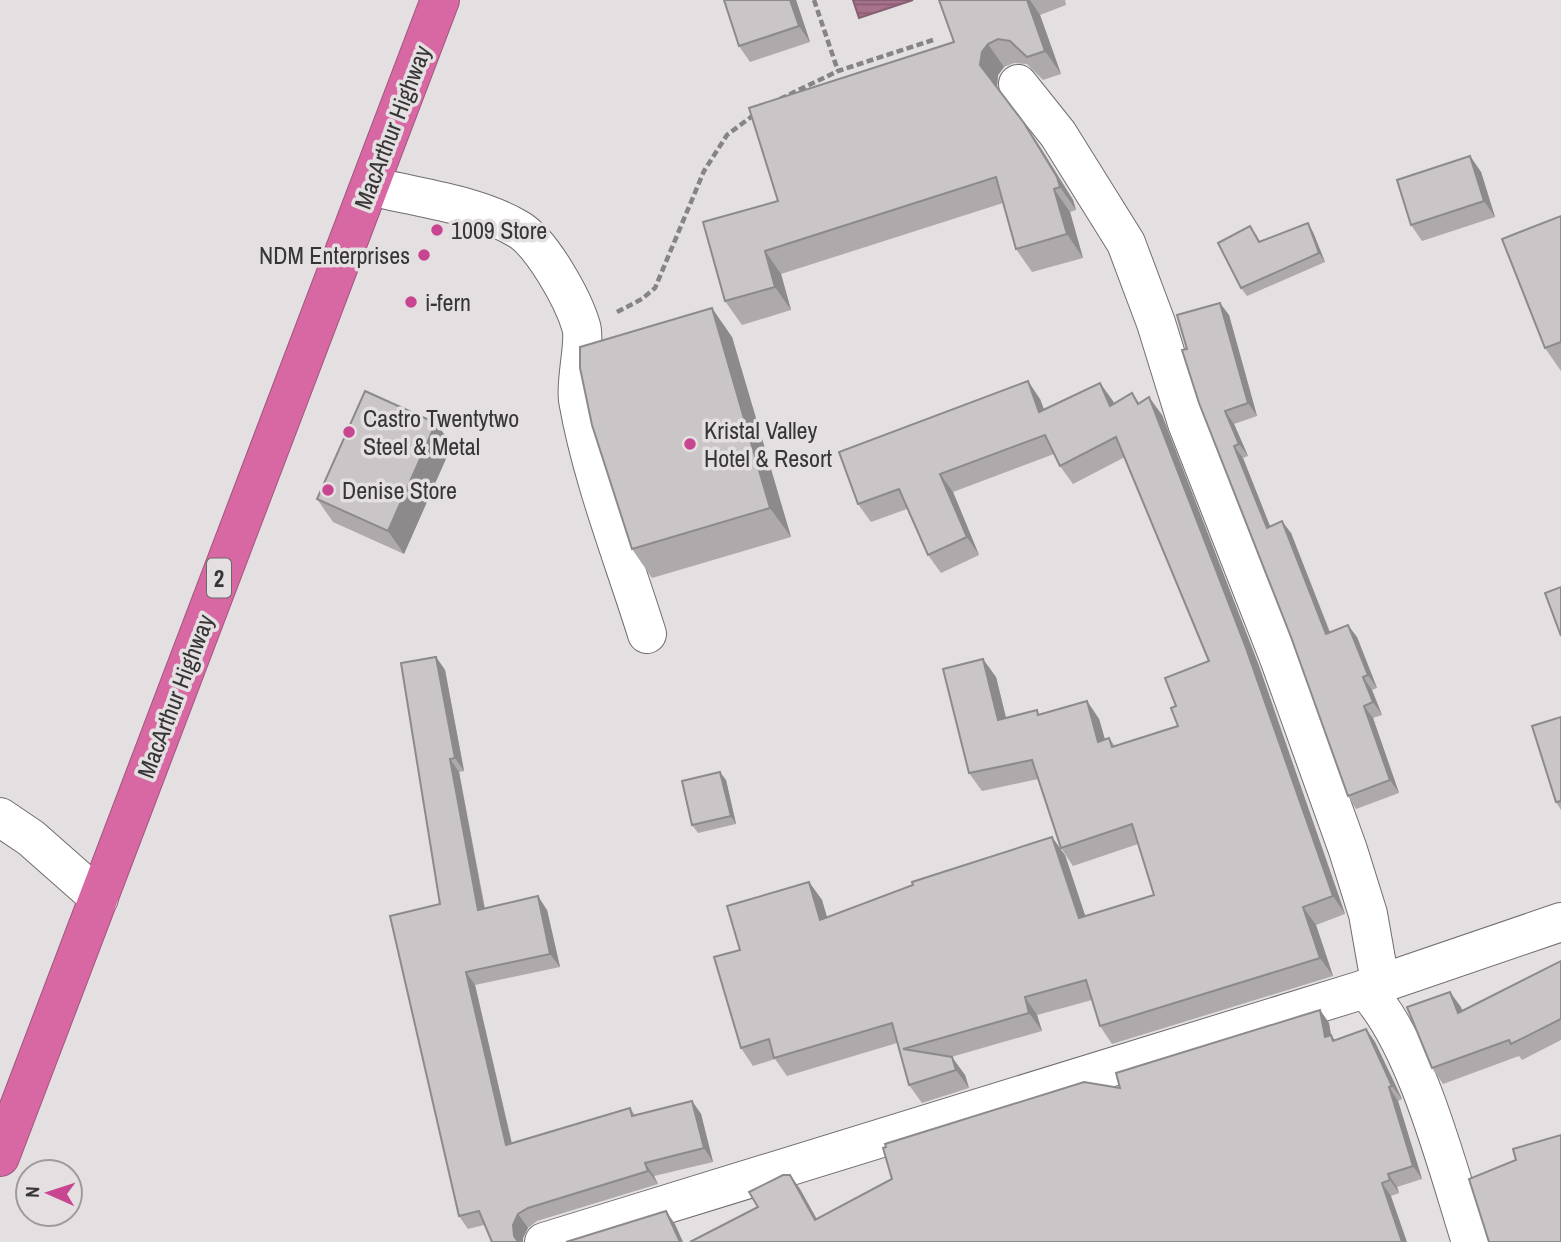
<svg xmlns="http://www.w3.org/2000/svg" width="1561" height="1242" viewBox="0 0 1561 1242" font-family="'Archivo Narrow',sans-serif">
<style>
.water{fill:url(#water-rules);stroke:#865f72;stroke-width:2}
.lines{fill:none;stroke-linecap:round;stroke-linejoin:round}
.minor-casing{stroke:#716d6f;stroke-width:40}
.highway-casing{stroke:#a0567e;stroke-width:40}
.path{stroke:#878485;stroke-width:4.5;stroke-dasharray:7 3.5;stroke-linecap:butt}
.minor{stroke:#fff;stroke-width:38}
.highway{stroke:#d868a4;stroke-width:38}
.wall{fill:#aea9ab}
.shaded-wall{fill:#8d8a8b}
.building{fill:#cac5c7;stroke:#8d8a8b;stroke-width:2}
.poi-dot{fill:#c8468f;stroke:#e4dfe1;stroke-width:2.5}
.labels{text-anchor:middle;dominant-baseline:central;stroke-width:7;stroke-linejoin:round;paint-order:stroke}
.shield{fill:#e4dfe1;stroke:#6b6869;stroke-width:2}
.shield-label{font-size:23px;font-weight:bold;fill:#373536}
.street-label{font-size:24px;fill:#373536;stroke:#e4dfe1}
.poi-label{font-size:24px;fill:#373536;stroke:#e4dfe1;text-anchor:start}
</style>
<defs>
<pattern id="water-rules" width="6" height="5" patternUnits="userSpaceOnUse" patternTransform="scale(1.75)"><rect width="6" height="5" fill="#a8718c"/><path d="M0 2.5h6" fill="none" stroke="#8a5e73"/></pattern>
</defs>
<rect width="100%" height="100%" fill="#e4dfe1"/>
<path class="water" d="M853,0H913L859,18Z"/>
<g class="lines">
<g class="minor-casing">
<g id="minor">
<path d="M1018,84L1058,134L1126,243L1156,323L1187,423L1279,658L1348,850L1368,914L1380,982"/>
<path d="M371,186C418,198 476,204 518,229C542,243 573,299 581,326C586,342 575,379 578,400C592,480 623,557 647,634"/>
<path d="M0,817L31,838L99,898"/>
<path d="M1365,989C1416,1042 1448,1170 1471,1242"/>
<path d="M544,1242L1365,989L1561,922"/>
</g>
</g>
<g class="highway-casing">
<path id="highway" d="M0,1157L440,0"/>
</g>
<g class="path">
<path d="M814,0L838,71"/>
<path d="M780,99L838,71L933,40"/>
<path d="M617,312L642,299L655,288L704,171L727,135L755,114"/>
</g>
<use href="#minor" class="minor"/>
<use href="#highway" class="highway"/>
</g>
<g class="wall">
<path d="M796,0L810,42L750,62L739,46Z"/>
<path d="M939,0H1065L1066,5L1040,15L1061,74L1043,80L1027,64L1014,63L1004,67L998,75L997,87L1040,147L1073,200L1076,210L1070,212L1083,258L1032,272L1016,249L1003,203L781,274L791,310L742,325L725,301L778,201L954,42Z"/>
<path d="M1470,156L1481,172L1495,217L1422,241L1411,225Z"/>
<path d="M1561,216V371L1545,348Z"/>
<path d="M1313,232L1325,262L1247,296L1241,288L1256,234L1260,242Z"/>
<path d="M1229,315L1257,416L1234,424L1248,456L1243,458L1270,527L1291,533L1330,632L1357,637L1377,688L1372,690L1382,715L1373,718L1399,793L1356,809L1348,796L1187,349Z"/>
<path d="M732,337L791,537L652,578L632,549Z"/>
<path d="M1100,383L1114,403L1132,393L1139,403L1162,415L1259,666L1345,914L1316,925L1333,976L1112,1044L1100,1026L1092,1000L1037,1015L1042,1031L951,1057L965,1075L969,1088L922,1103L909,1085L897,1043L787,1076L775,1059L753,1066L741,1048L740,950L809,882L822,900L827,917L1065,855L1085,916L1154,895L1138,844L1073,866L1061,848L1038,779L982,791L969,773L996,677L1006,718L1039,714L1087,701L1099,719L1105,740L1109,738L1115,746L1178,726L1176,706L1209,661L1125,457L1073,484L1060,466L1054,454L953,492L979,555L941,573L928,555L907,509L871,522L858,504L1040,399L1044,409Z"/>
<path d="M436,423L452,445L404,554L333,522L317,499Z"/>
<path d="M436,657L445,670L464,771L459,772L485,908L547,910L560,967L475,985L512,1143L630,1108L635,1115L692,1101L701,1114L713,1162L654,1176L658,1184L537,1221L528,1228L523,1238L484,1225L468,1229L459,1216L440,904Z"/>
<path d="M1561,717V810L1556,802Z"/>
<path d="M726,780L736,824L698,833L692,825Z"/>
<path d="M1561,961V1040L1522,1060L1519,1056L1443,1084L1432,1068L1450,992L1462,1011Z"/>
<path d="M1320,1010L1329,1023L1331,1035L1335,1040L1366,1029L1375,1042L1402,1099L1398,1101L1422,1179L1397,1187L1399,1193L1391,1196L690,1242L758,1207L790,1175L800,1189L817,1219L1120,1088Z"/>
</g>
<g class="shaded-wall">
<path d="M790,0H796L810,42L799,26Z"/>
<path d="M1027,0H1030L1040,15L1061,74L1045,51Z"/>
<path d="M988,44L1004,67L998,75L997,88L980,65L982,52Z"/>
<path d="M1024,123L1040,147L1073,200L1076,210L1060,187Z"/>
<path d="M1470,156L1481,172L1495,217L1484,201Z"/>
<path d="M1054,189L1070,212L1083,258L1067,234Z"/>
<path d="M1308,223L1313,232L1325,262L1319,253Z"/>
<path d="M765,251L781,274L791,310L775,287Z"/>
<path d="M1220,303L1229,315L1257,416L1248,403Z"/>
<path d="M712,308L732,337L791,537L770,508Z"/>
<path d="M1028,381L1040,399L1051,430L1039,412Z"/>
<path d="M1100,383L1113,401L1122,424L1110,406Z"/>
<path d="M1149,397L1162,415L1259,666L1345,914L1333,896Z"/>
<path d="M1225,411L1234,424L1248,456L1239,444Z"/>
<path d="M436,423L452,445L404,554L388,531Z"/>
<path d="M1234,446L1243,458L1276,541L1267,528Z"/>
<path d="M940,474L953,492L979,555L967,537Z"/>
<path d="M1282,521L1291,533L1335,646L1326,634Z"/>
<path d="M1348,625L1357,637L1377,688L1368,675Z"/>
<path d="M436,657L445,670L464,771L455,758Z"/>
<path d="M983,659L996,677L1011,738L998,720Z"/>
<path d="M1363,677L1372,690L1382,715L1373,702Z"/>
<path d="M1087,701L1099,719L1111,760L1098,742Z"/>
<path d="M1364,706L1373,718L1399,793L1390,780Z"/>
<path d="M450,759L459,772L487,923L478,910Z"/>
<path d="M720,772L726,780L736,824L731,816Z"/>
<path d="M1052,837L1065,855L1092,936L1079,918Z"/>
<path d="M809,882L822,900L833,938L820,920Z"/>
<path d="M538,896L547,910L560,967L550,954Z"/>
<path d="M1303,907L1316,925L1333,976L1320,958Z"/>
<path d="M466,972L475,985L515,1158L506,1145Z"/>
<path d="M1450,992L1461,1007L1469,1029L1458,1013Z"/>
<path d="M1025,997L1037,1015L1042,1031L1029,1013Z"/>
<path d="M1320,1010L1329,1023L1331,1035L1340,1048L1325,1037Z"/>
<path d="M1366,1029L1375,1042L1402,1099L1392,1086Z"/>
<path d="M952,1057L965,1075L969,1088L956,1070Z"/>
<path d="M1389,1087L1398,1101L1422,1179L1413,1166Z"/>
<path d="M692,1101L701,1114L713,1162L704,1148Z"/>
<path d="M645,1163L654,1176L658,1184L648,1171Z"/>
<path d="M1388,1174L1397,1187L1399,1193L1390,1180Z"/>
<path d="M790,1175L800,1189L824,1233L815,1220Z"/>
<path d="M1382,1183L1391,1196L1407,1242H1402Z"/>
<path d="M666,1211L675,1224L683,1242H680Z"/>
<path d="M518,1214L528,1228L523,1238V1242H518L514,1236L513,1225Z"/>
</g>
<g class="building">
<path d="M724,0H790L799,26L739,46Z"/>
<path d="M939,0H1027L1045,51L1027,57L1010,41L998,39L988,44L982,52L980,65L1024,123L1057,177L1060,187L1054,189L1067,234L1016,249L996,177L765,251L775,287L725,301L703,222L778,201L749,108L954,42Z"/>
<path d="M1470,156L1484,201L1411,225L1397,180Z"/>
<path d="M1561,216V342L1545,348L1502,239Z"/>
<path d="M1308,223L1319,253L1241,288L1218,243L1250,226L1259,242Z"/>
<path d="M1220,303L1248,403L1225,411L1239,444L1234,446L1267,528L1282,521L1326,634L1348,625L1368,675L1363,677L1373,702L1364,706L1390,780L1348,796L1291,637L1199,403L1182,350L1187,349L1177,315Z"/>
<path d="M712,308L770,508L632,549L592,425L580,368V347Z"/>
<path d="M1028,381L1039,412L1100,383L1110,406L1132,393L1138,404L1149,397L1246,648L1333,896L1303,907L1320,958L1100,1026L1086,980L1025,997L1029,1013L903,1049L952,1057L956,1070L909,1085L892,1023L774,1058L769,1039L741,1048L714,957L740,950L727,906L809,882L820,920L913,885L912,882L1052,837L1079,918L1154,895L1132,824L1061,848L1032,760L969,773L943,669L983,659L998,720L1037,710L1038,715L1087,701L1098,742L1109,738L1112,747L1178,726L1171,708L1176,706L1165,678L1209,661L1116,437L1060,466L1045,435L940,474L967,537L928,555L899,489L858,504L839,452Z"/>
<path d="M365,391L436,423L388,531L317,499Z"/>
<path d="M1561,587V636L1545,593Z"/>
<path d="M436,657L455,758L450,759L478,910L538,896L550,954L466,972L506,1145L630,1108L632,1116L692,1101L704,1148L645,1163L648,1171L528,1208L518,1214L513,1225L514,1236L518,1242H492L479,1211L459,1216L390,916L440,904L401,663Z"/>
<path d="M1561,717V801L1556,802L1532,726Z"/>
<path d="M720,772L731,816L692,825L682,781Z"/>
<path d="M1561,961V1019L1511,1044L1509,1040L1432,1068L1407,1007L1450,992L1458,1013Z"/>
<path d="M1320,1010L1325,1037L1331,1035L1333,1041L1366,1029L1392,1086L1389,1087L1413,1166L1388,1174L1390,1180L1382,1183L1402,1242H690L758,1207L749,1192L783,1175H790L815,1220L892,1179L883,1148L886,1147L885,1144L1084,1082L1120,1088L1116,1073Z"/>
<path d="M1561,1135V1242H1489L1469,1179L1516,1160L1513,1149Z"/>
<path d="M666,1211L680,1242H566Z"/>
</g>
<g class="poi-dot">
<circle cx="437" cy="230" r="7"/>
<circle cx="424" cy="255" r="7"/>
<circle cx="411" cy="302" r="7"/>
<circle cx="349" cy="432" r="7"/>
<circle cx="690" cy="444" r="7"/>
<circle cx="328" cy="490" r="7"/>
</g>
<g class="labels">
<rect class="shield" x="207" y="558.5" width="24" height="39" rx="5"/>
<g class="shield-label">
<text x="219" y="578">2</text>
</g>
<g class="street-label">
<text transform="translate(392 127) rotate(-69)">MacArthur Highway</text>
<text transform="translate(175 696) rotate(-69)">MacArthur Highway</text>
</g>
<g class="poi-label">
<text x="451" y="230">1009 Store</text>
<text x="410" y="255" text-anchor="end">NDM Enterprises</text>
<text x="425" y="302">i-fern</text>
<text x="363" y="418">Castro Twentytwo<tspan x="363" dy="28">Steel &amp; Metal</tspan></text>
<text x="704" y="430">Kristal Valley<tspan x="704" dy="28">Hotel &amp; Resort</tspan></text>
<text x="342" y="490">Denise Store</text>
</g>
</g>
<g transform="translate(49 1193) rotate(273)"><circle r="33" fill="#e4dfe1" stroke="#9f9b9d" stroke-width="2"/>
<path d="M0-5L12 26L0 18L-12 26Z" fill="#c8468f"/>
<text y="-10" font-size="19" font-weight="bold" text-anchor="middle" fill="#373536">N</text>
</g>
</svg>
